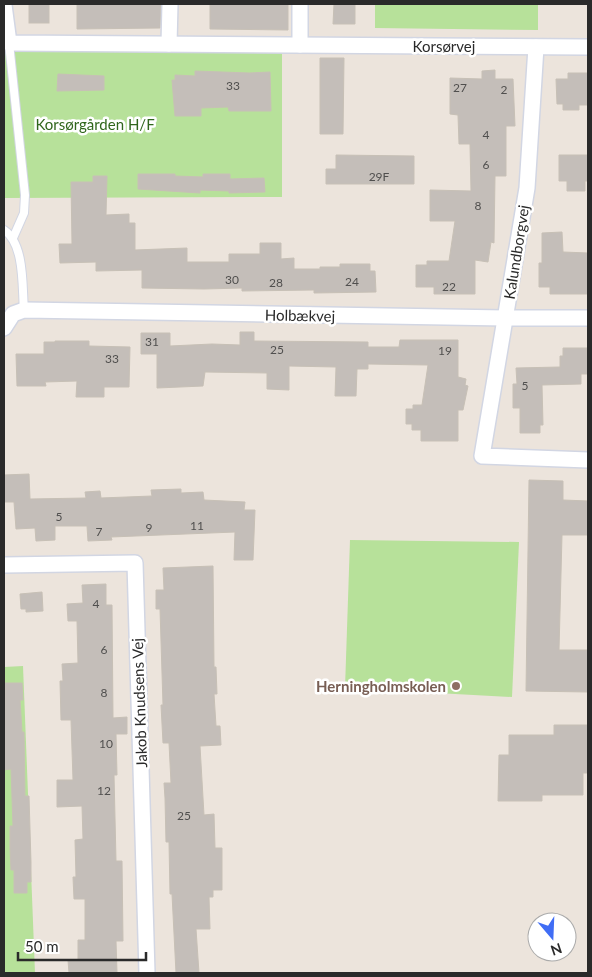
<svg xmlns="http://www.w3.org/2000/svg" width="592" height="977" viewBox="0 0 592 977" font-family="Lato,sans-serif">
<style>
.green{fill:#b7e19a}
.building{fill:#c4beb9;stroke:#c7c0b6}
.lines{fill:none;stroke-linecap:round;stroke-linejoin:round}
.lane-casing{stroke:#d2d6e3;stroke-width:10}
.street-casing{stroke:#d2d6e3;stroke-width:18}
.lane{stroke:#fff;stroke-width:8}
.street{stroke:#fff;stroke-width:15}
.education-dot{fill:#8d6e63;stroke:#fff;stroke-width:2}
.labels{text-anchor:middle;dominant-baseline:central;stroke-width:5;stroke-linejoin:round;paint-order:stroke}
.number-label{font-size:12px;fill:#504f4e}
.street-label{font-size:15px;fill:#2a2a2a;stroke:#fff}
.park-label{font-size:15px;fill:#30661c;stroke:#fff}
.education-label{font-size:15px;font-weight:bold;fill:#785e54;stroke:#fff;text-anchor:end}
</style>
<rect width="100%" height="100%" fill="#ece4dc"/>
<g class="green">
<path d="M375,4H538V30L375,28Z"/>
<path d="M282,48V197L4,198V50Z"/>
<path d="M350,540L519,542L512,697L345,688Z"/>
<path d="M23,666L35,973H4V667Z"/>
</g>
<g class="building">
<rect x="29" y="4" width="20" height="19"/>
<path d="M77,4H161L160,28L77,29Z"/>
<path d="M210,4H288V30L210,29Z"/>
<path d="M334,4H355V24H333Z"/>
<path d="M320,58H344L343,134H320Z"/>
<path d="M495,70V79H513L515,126H506V176H495L494,243L491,242L488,262L475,260V294H434V287H416V265H427V261H449L455,221H430V190L471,191L470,144H459L458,115L450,114V78L482,79V71Z"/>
<path d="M195,71L249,73L270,72L271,111H229L228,107L201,108V116H175L172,80H175V75L195,76Z"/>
<path d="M568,73H588L587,105H579V110H563V104H557L556,79H568Z"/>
<path d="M58,74L104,76V90L57,91Z"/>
<path d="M336,155L414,156V184H326V169H336Z"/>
<path d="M559,155H588V181H585V191H567V181H559Z"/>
<path d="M138,174H175V176L203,177V174H230V179L264,178L265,192L229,193V191L200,190V193L138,189Z"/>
<path d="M93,176H107L106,215L129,214V223H135V250L187,248V262H229V254H260V243H281V259L294,258V269H320V267H340V264H370V271H375L376,292L314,293V290L242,291V288L204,289L142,288V270L96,271V262L60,263L59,244H72L71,182H93Z"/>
<path d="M562,232L563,252L588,253V294H550V287H539V263H542V233Z"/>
<path d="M240,332H254V341L368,342V347H399L400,340H458V377L466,379L465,385L468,386L463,410H458V441H421V430H412V424H406V409H413V405H422L428,365L368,364V369H357L356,396H335L336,367L289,366V390L267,389V373L205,372L203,386L157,388V354H141V333H170V346L212,344L240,345Z"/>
<path d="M55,341H89V346L130,347L129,387H104V397H76L77,381L45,382L46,386H17L16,354H44V342H55Z"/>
<path d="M563,348H587L588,372L587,374H581V384L542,385L543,425H540V433H520V408H513V384H517L516,368L560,367V356H563Z"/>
<path d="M29,474L30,499L86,498L85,492L100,491L101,498L152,496L151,490L181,489V493L203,492L204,500L245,502L244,510H255L253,560H234L235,532L111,537L112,540L88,541L87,526H55V540L36,541L35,528L16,529L14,502H4V475Z"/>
<path d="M529,480L563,481V500L588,501V535H562L559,650H588V692L526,691Z"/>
<path d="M213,566L214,667H216L217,694H214L216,726H220L221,745L200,746L204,815L214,814L215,848H222V890H213V897H209L210,929H196L199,973H176L172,894H170L169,842H166L165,798L164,783H171L169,743H163L161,705H163L160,609H156V590H164L163,568Z"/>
<path d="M106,584V605H112L113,718L127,717V734H116L117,775H114L116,861H122L123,941H116L117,973H69L68,960H78V940H85V899H74L73,877H76L75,840L83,839L82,806L57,807V780H73L71,720H61L60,681H63L62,664L78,663L77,621H68L67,604L83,603L82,585Z"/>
<path d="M42,592L43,611L26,612V609H21L20,594Z"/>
<path d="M5,683H22L23,700H20L22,732H24L25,796H29L31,863V882H27V893H14V870H11L10,848V826H13L11,769L4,770Z"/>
<path d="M554,725H588V773H583V795H542V801H498L499,755H509V735H554Z"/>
</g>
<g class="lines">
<g class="lane-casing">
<g id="lane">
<path d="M9,43L25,195L24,213L13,238"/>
<path d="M4,230C25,244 22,287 24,310"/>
</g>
</g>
<g class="street-casing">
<g id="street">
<path d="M300,4V45"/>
<path d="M4,5L9,43L588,47"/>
<path d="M169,44L170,4"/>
<path d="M536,47L527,188L482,456L588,460"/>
<path d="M4,328L13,314L24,310L505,318H588"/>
<path d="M4,565L135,563L147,973"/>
</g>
</g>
<use href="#lane" class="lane"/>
<use href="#street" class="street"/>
</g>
<circle class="education-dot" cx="456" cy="686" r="5"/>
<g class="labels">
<g class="number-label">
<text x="233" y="85">33</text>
<text x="460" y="87">27</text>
<text x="504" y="89">2</text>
<text x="486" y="134">4</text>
<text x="486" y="164">6</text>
<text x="379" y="176">29F</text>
<text x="478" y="205">8</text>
<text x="232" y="279">30</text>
<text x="352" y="281">24</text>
<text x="276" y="282">28</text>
<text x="449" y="286">22</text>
<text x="152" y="341">31</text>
<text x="277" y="349">25</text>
<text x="445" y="350">19</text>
<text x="112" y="358">33</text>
<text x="525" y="385">5</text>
<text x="59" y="516">5</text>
<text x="197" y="525">11</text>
<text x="149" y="527">9</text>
<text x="99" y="531">7</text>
<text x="96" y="603">4</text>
<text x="104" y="649">6</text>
<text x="104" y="692">8</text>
<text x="106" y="743">10</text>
<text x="104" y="790">12</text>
<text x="184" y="815">25</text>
</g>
<g class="street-label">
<text x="444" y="46">Korsørvej</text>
<text transform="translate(516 252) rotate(-81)">Kalundborgvej</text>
<text transform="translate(300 315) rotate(1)">Holbækvej</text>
<text transform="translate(139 703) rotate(-92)">Jakob Knudsens Vej</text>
</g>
<g class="park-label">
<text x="95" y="124">Korsørgården H/F</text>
</g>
<g class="education-label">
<text x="446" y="686">Herningholmskolen</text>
</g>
</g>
<rect width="592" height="977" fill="none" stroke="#2a2a2a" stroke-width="10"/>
<g transform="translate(552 937) rotate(161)"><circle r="24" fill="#ffffff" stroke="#aaaaaa"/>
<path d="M0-4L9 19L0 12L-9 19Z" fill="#406df5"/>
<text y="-8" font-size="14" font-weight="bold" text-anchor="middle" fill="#2a2a2a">N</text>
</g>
<path d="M18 952v8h128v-8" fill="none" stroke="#2a2a2a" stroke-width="2.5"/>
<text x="25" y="952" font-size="15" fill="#2a2a2a" stroke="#ffffff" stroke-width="4" paint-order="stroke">50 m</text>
</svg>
